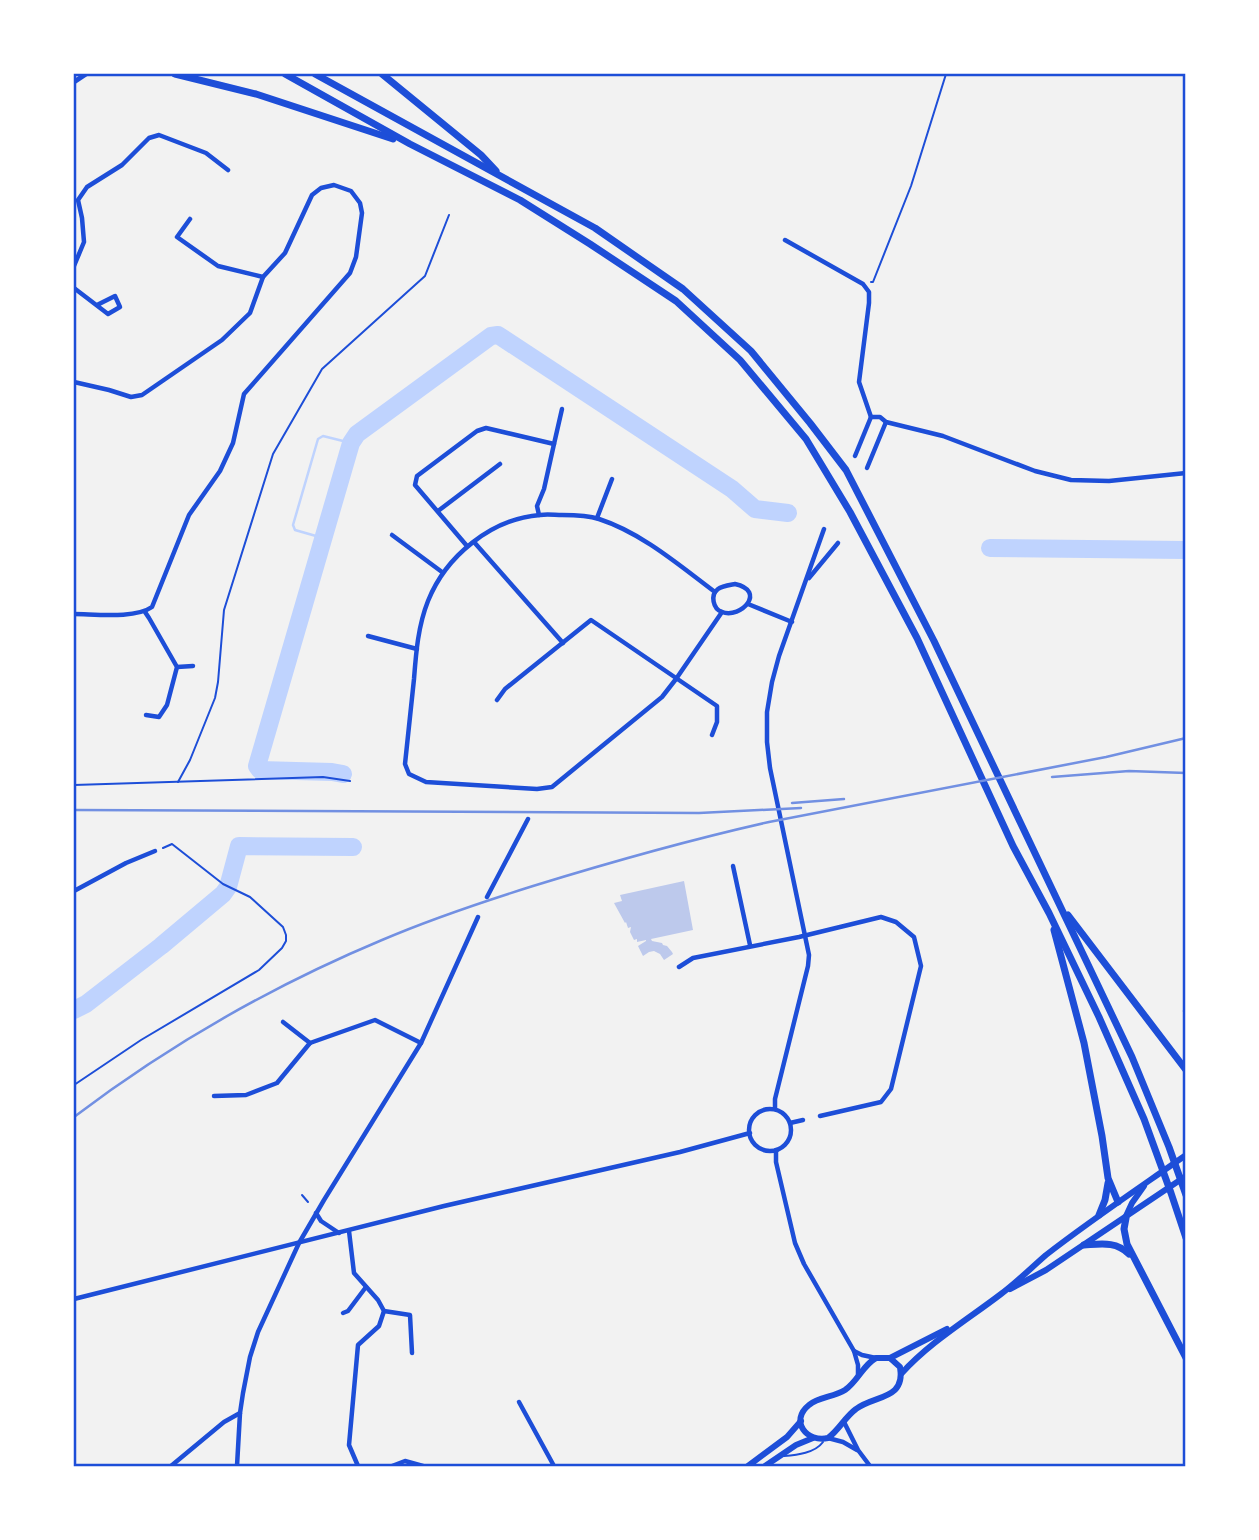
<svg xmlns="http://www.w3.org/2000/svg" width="1259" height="1540" viewBox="0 0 1259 1540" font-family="Quicksand,sans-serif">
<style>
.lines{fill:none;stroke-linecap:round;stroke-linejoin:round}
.stream{stroke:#bfd3fe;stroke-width:2.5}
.river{stroke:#bfd3fe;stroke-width:18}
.building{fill:#bdc9ec}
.path{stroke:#1d4ed8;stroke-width:2}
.service{stroke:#1d4ed8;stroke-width:2}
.minor{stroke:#1d4ed8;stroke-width:4.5}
.tertiary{stroke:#1d4ed8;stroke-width:5}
.primary{stroke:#1d4ed8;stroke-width:6}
.trunk{stroke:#1d4ed8;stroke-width:7}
.rail{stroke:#7290e2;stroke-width:2.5}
.neatline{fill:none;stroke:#1d4ed8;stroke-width:2.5}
</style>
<rect width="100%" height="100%" fill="#f2f2f2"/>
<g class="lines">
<path class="stream" d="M323,538L295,530L293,525L318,439L323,436L351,443"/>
<g class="river">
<path d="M990,548L1186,550"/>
<path d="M343,774L332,772L260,770L257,766L351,443L357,434L491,336L498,335L732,489L755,509L788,513"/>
<path d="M74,1010L86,1004L161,946L223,894L228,887L239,846L353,847"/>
</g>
</g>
<path class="building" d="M684,881L693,930L651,939L652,941L662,943L663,945L667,946L672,952L673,954L664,960L660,954L654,951L649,952L643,956L638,946L646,941V940L637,942V939L634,940L630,932L631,927L628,928L626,922L625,923L614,903L622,901L620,895Z"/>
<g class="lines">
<g class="path">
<path d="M871,282H873L911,186L946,74"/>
<path d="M178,782L190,760L215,698L218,682L224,610L273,454L322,369L425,276L449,215"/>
<path d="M74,785L323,777L350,781"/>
<path d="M74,1085L141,1040L259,970L282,948L286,941V935L283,927L250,897L223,884L172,844L163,848"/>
<path d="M302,1195L308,1202"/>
</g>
<path class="service" d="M784,1456C797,1455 815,1453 823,1442"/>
<g class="minor">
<path d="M190,219L177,237L218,266L263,277"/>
<path d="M785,240L863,284L869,292V303L859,382L871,417"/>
<path d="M74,266L84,242L82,218L78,200L87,187L122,165L149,138L159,135L206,153L228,170"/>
<path d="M74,288L108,314L120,307L115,296L97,305"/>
<path d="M74,382L109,390L131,397L142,395L222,340L250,313L263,277L285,253L312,195L321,188L334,185L351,191L360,203L362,213L356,257L350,273L244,394L233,443L220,471L189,515L152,607C135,619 94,614 74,614"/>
<path d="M871,417H880L886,422L943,436L1035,471L1071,480L1109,481L1186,473"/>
<path d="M554,444L562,409"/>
<path d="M855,456L871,417"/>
<path d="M867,468L886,422"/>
<path d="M438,511L500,464"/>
<path d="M597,518L612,479"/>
<path d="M392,535L442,572"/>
<path d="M474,542L563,643"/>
<path d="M467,546L415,485L417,476L477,431L486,428L554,444L544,489L537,506L539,515"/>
<path d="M809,578L838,543"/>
<path d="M735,584C767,591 741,619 722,612C713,609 710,595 718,589C722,586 730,585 735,584Z"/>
<path d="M715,592C679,565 642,533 599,519C587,515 574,515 562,515C555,515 547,514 540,515C491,519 446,556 428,601C418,626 416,653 414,679C411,708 408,736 405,764L409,774L426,782L537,789L552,787L662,697L676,679L722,612"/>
<path d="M748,604L792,622"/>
<path d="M145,612L149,618L177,667L167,705L159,717L146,715"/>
<path d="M368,636L417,649"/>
<path d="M177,667L193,666"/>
<path d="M497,700L505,689L591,620L717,706V722L712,735"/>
<path d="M733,866L750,945"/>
<path d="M74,891L126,863L155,851"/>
<path d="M487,897L528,819"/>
<path d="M679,967L693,958L799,937L881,917L896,922L914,937L921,966L891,1089L881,1102L820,1116"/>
<path d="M1185,1011H1186"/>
<path d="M283,1022L310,1043"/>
<path d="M214,1096L246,1095L277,1083L310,1043L375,1020L421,1043"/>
<path d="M775,1109V1099L808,966L809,955L770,768L767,742V712L772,682L779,656L824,529"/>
<circle cx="770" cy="1130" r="21"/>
<path d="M790,1123L803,1120"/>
<path d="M776,1150V1162L795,1243L804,1264L854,1351L858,1365V1377"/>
<path d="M316,1213L321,1221L339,1233"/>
<path d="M349,1231L354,1273L378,1300L384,1311L379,1326L358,1345L349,1445L358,1466"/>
<path d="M74,1299L444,1206L680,1152L750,1133"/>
<path d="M384,1311L410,1315L412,1353"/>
<path d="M343,1313L348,1311L366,1287"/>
<path d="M854,1351L862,1355L876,1358"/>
<path d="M519,1402L554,1466"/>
<path d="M844,1422L858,1450L870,1466"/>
<path d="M828,1438L843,1442L857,1450"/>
<path d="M171,1466L224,1422L240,1413"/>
<path d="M237,1466L240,1413L243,1393L250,1357L258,1332L299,1243L324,1200L421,1043L478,917"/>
<path d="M392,1466L405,1461L423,1466"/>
</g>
<path class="tertiary" d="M74,82L86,74"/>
<g class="primary">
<path d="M1126,1216L1132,1203L1144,1186"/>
<path d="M1010,1289L1046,1270L1186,1176"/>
<path d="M876,1358H890L900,1367C906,1400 874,1395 856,1409C845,1417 839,1430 828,1438C807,1443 789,1421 809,1405C818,1397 834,1397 845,1390C858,1381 863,1365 876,1358Z"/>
<path d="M890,1358L947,1329"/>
<path d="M901,1374C930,1342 967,1320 1001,1294C1017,1282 1031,1268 1046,1255C1091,1220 1139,1188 1186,1155"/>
<path d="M748,1466L787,1437L801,1421"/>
<path d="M765,1466L796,1445L813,1438"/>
</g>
<g class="trunk">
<path d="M175,74L256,94L393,139"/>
<path d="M285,74L410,144L520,200L590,244L676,301L740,360L806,439L850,512L917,638L1013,846L1049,913L1099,1017L1144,1119L1171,1193L1186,1238"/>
<path d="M315,74L595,228L683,289L751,351L810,423L846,470L934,641L1132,1057L1169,1147L1186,1195"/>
<path d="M382,74L481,155L496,171"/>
<path d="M1068,915L1186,1070"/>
<path d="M1054,930L1084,1043L1102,1136L1108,1178L1118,1202"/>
<path d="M1099,1215L1105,1200L1108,1183"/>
<path d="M1126,1218L1124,1229L1127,1244L1186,1358"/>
<path d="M1084,1245C1101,1244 1116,1241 1129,1254"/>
</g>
<g class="rail">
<path d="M1052,777L1129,771L1186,773"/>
<path d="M792,803L844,799"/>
<path d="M74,810L699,813L801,808"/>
<path d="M74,1117C169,1045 272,986 382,940C431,919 482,902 533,886C611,862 689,840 769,822L1106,757L1186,738"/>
</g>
</g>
<rect width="1259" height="1540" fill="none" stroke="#ffffff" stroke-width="150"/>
<rect x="75" y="75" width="1109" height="1390" class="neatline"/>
</svg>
